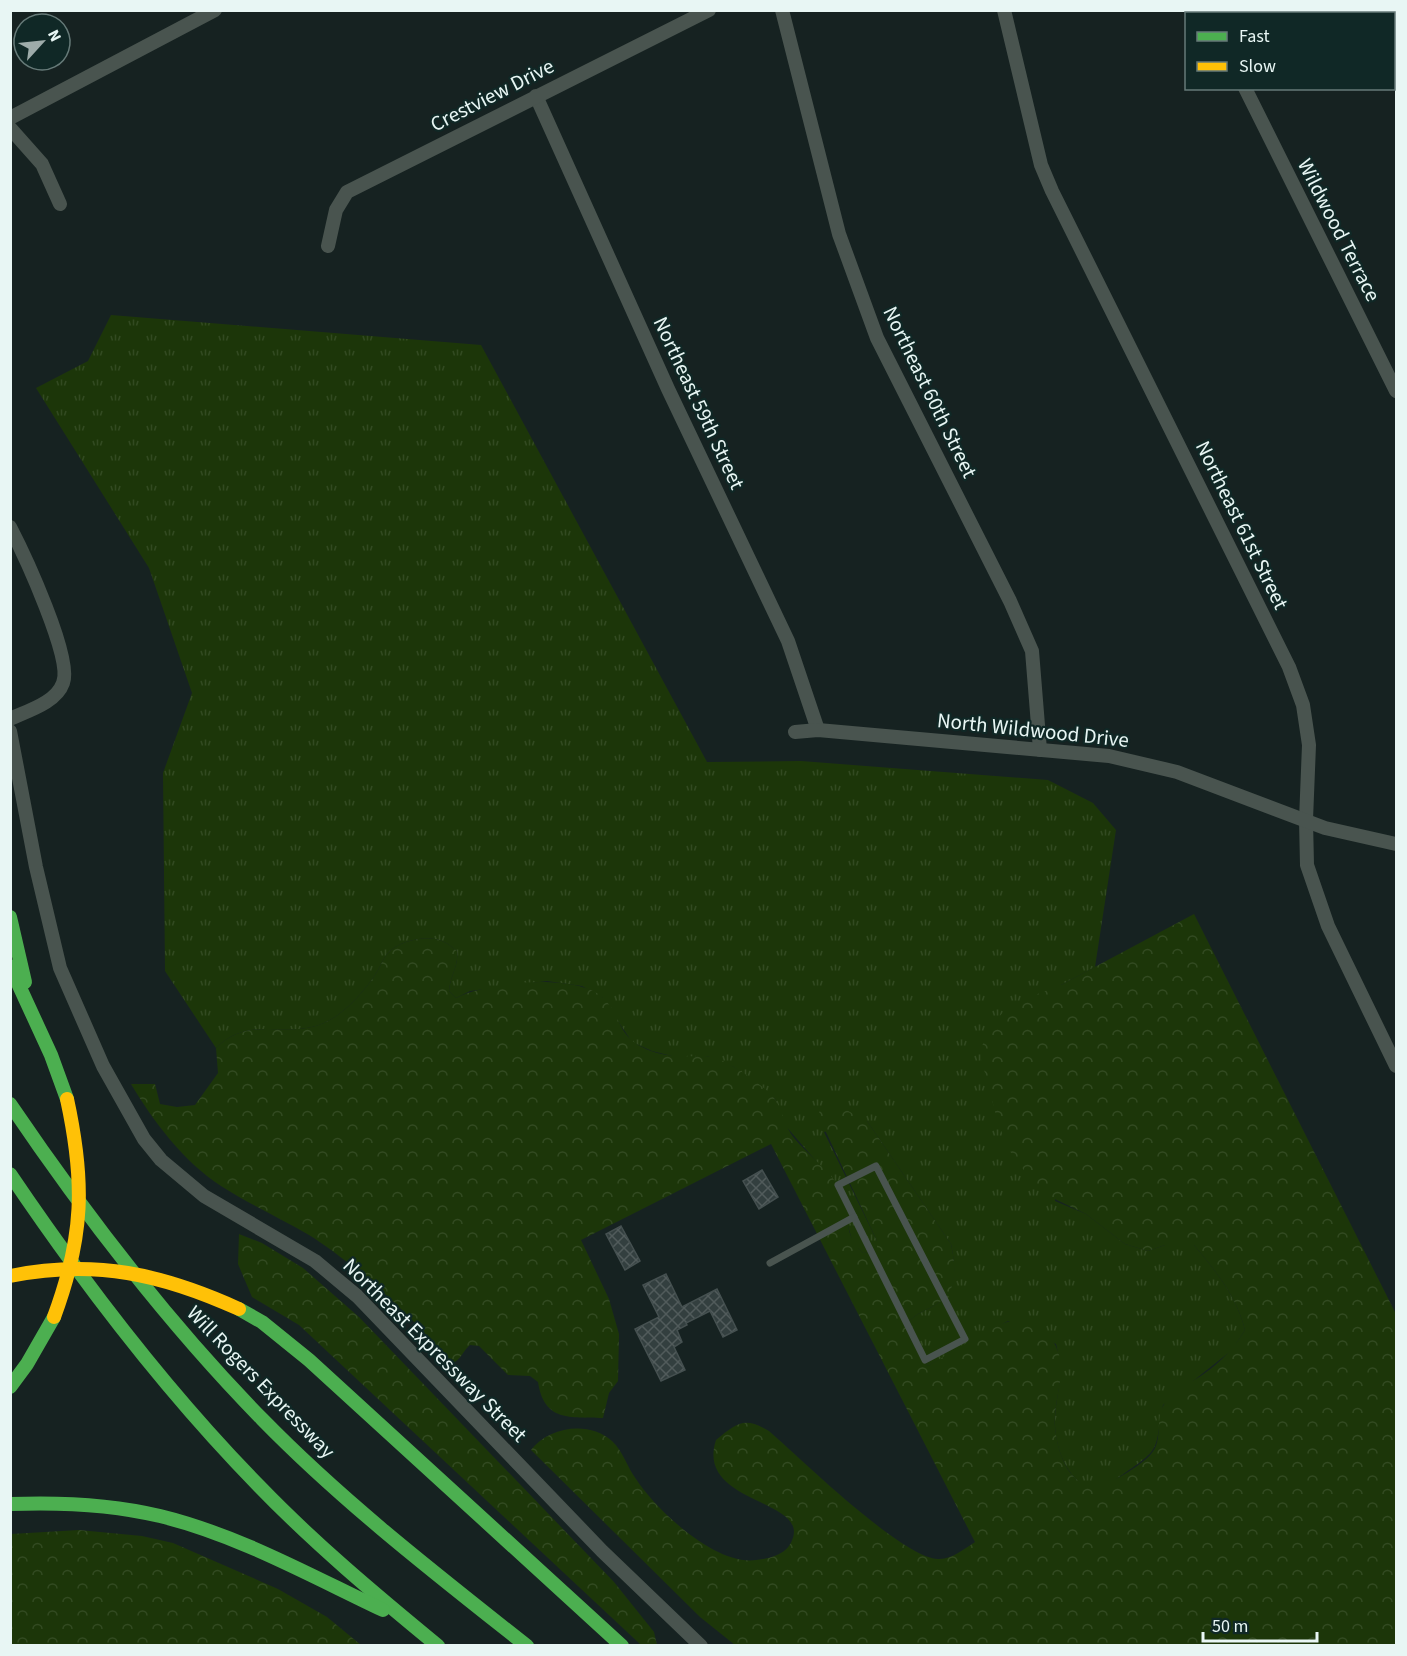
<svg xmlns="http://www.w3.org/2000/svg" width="1407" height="1656" viewBox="0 0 1407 1656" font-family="'Source Sans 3',sans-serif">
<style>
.grass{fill:url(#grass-tufts)}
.forest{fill:url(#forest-crowns)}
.building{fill:url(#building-cross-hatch);stroke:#455050;stroke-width:1.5}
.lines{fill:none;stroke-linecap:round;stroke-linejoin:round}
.lane{stroke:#49544f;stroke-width:7}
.street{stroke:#49544f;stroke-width:14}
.fast{stroke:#4caf50;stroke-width:14}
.slow-bridge{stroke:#ffc107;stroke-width:14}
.labels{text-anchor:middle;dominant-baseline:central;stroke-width:4.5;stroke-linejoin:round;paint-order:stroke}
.street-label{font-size:21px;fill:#e8f6f4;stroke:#102826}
</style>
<defs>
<pattern id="grass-tufts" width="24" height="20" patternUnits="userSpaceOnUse" patternTransform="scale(1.5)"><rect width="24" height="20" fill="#1c3609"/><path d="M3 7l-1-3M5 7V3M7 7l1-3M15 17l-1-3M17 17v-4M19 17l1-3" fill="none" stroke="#324a21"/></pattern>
<pattern id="forest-crowns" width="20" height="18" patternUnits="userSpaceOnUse" patternTransform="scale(1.5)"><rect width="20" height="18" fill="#1c3609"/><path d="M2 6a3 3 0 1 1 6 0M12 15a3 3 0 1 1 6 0" fill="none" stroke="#324a21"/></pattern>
<pattern id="building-cross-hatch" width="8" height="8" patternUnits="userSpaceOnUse" patternTransform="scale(1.5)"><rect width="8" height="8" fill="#333f3f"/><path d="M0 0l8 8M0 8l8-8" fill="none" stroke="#515b5b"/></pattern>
</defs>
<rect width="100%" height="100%" fill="#162221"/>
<path class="grass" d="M111,315L481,345L707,762L801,761L1048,780L1093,803L1116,830L1095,967L1061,985L1055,1201L1086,1214L1125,1244L1148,1251L1165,1245H1194C1216,1271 1237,1297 1245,1330L1232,1350L1163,1405C1154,1451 1163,1447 1122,1475C1117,1478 1109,1486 1103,1487C1071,1493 1056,1451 1055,1426C1054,1395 1066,1380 1056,1344L1008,1321L928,1366L910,1339L906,1325C915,1312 928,1311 941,1301C958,1288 955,1263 951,1244L867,1121L824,1132L877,1241V1252L863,1253L853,1243L846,1219L816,1161L784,1124L775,1099L734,1067L707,1056L680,1058L652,1051L632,1042L602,997L582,986L547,981L470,991L456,998L449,991C450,976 459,966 457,951C453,948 448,943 442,941C427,934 398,941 387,954C383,959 381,965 378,970C369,986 350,1007 335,1017C292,1045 253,1011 216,1048L165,971L163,773L192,693L149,568L36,388L88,361Z"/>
<g class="forest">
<path d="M1194,914L1396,1314V1645H735L700,1617L531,1450C548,1427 589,1420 612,1441C623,1451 627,1467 636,1479C656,1510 716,1566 756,1560C766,1559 782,1556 789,1546C820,1498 694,1507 716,1440C737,1423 744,1416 769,1431C799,1457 902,1558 938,1559C951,1560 964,1549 975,1542L771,1144L581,1240L609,1299L619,1334L618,1381L609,1393L603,1418C570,1417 544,1422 538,1382L530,1376L508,1375L479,1346L470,1345C464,1350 462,1357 455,1362L448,1360C415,1318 355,1264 309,1235C280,1218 249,1204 221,1186C184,1162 153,1121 131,1084H155L160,1104L177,1107L195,1105L218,1073L216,1048C253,1011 292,1045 335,1017C350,1007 369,986 378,970C381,965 383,959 387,954C398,941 427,934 442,941C448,943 453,948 457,951C459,966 450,976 449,991L456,998C487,982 572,973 601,996C624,1016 614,1037 651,1051C671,1058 685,1056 705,1056C723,1056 762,1084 774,1098C782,1108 784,1126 794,1138C809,1156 831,1171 842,1192C855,1216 838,1228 863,1253L877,1252V1241L818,1115L822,1106L835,1104L867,1121L951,1244C955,1263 959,1288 941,1301C928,1311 915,1312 906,1325L910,1339L928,1366C949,1354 987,1329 1007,1322C1014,1320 1028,1321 1034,1324C1046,1330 1056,1342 1059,1355C1065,1380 1053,1402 1055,1427C1057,1449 1067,1485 1094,1486C1107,1487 1142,1465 1151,1454C1164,1440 1154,1418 1165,1403C1175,1390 1191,1383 1205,1373C1222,1361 1234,1348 1245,1330C1237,1297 1216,1271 1194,1245H1165L1148,1251L1125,1244L1086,1214L1040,1192L1009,1150L998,1123L982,1062V1046L990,1028L1009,1005L1061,985Z"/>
<path d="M239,1234L262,1243L303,1268L359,1317L614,1582L654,1632L657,1645H641L299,1325L252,1297L238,1264Z"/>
<path d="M79,1530L142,1536L173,1543L278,1589L327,1617L361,1645H11V1534Z"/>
</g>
<g class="building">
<path d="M762,1170L778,1197L759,1209L743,1181Z"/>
<path d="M621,1226L640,1261L625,1270L606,1234Z"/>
<path d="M666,1274L682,1307L717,1289L737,1330L723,1337L710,1311L686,1323L687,1325L677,1330L682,1342L674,1347L685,1370L661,1381L635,1329L659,1317L643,1285Z"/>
</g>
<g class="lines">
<g class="lane">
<path d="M876,1166L965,1339L925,1360L838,1185Z"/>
<path d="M770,1263L854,1217"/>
</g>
<g class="street">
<path d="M782,10L839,234L877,338L1010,601L1032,651L1040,750"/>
<path d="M1004,10L1041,165L1052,191L1289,667L1303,705L1309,745L1306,820L1307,865L1328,926L1396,1066"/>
<path d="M1216,10V14"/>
<path d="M1245,88L1396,391"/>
<path d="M536,96L668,389L788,641L818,730"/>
<path d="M10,118L215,10"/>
<path d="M10,128L42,164L60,204"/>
<path d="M328,246L336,210L347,192L709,10"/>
<path d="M10,527C24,554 73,659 63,683C56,703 27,711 10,719"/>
<path d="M10,731L36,867L60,968L103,1066L144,1139L161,1160L204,1196L315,1261L357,1296L602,1551L701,1646"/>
<path d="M795,732L818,730L1109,756L1177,772L1325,828L1396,844"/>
</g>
<g class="fast">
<path d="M10,917L25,982"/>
<path d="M10,966L51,1055L67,1099"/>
<path d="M10,1104C86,1216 167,1322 262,1419C343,1502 436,1574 527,1646"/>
<path d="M10,1174C85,1285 165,1390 259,1486C315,1544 376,1595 438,1646"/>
<path d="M239,1309L262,1322L309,1360L622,1646"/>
<path d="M10,1387L27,1364L54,1317"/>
<path d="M10,1504C61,1502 110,1504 160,1516C238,1535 311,1576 383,1610"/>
</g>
<g class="slow-bridge">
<path d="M10,1276C95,1259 162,1274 239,1309"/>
<path d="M54,1317C84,1236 85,1182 67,1099"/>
</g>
</g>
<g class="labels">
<g class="street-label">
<text transform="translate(492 95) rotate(-27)">Crestview Drive</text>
<text transform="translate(1339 230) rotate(63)">Wildwood Terrace</text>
<text transform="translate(930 392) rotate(64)">Northeast 60th Street</text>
<text transform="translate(699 403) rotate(65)">Northeast 59th Street</text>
<text transform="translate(1242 525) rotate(64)">Northeast 61st Street</text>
<text transform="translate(1033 730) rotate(6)">North Wildwood Drive</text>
<text transform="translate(435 1350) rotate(45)">Northeast Expressway Street</text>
<text transform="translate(261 1382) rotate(46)">Will Rogers Expressway</text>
</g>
</g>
<rect width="1407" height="1656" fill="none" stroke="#e8f6f4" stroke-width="24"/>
<rect x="1185" y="12" width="210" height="78" fill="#102826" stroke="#667a78" stroke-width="1.5"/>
<rect x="1197" y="32" width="30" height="9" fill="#4caf50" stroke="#667a78" stroke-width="1.5"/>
<text x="1239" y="42" font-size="18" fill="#e8f6f4">Fast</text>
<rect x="1197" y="62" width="30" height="9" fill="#ffc107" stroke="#667a78" stroke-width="1.5"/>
<text x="1239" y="72" font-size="18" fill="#e8f6f4">Slow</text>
<g transform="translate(42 42) rotate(63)"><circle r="28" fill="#102826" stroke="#667a78" stroke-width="1.5"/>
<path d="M0-4.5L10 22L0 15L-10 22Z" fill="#9eacaa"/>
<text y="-9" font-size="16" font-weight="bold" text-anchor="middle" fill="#e8f6f4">N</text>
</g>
<path d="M1203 1632v9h114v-9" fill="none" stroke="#e8f6f4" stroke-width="3"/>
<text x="1212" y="1632" font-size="18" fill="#e8f6f4" stroke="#102826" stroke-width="4.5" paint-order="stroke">50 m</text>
</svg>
